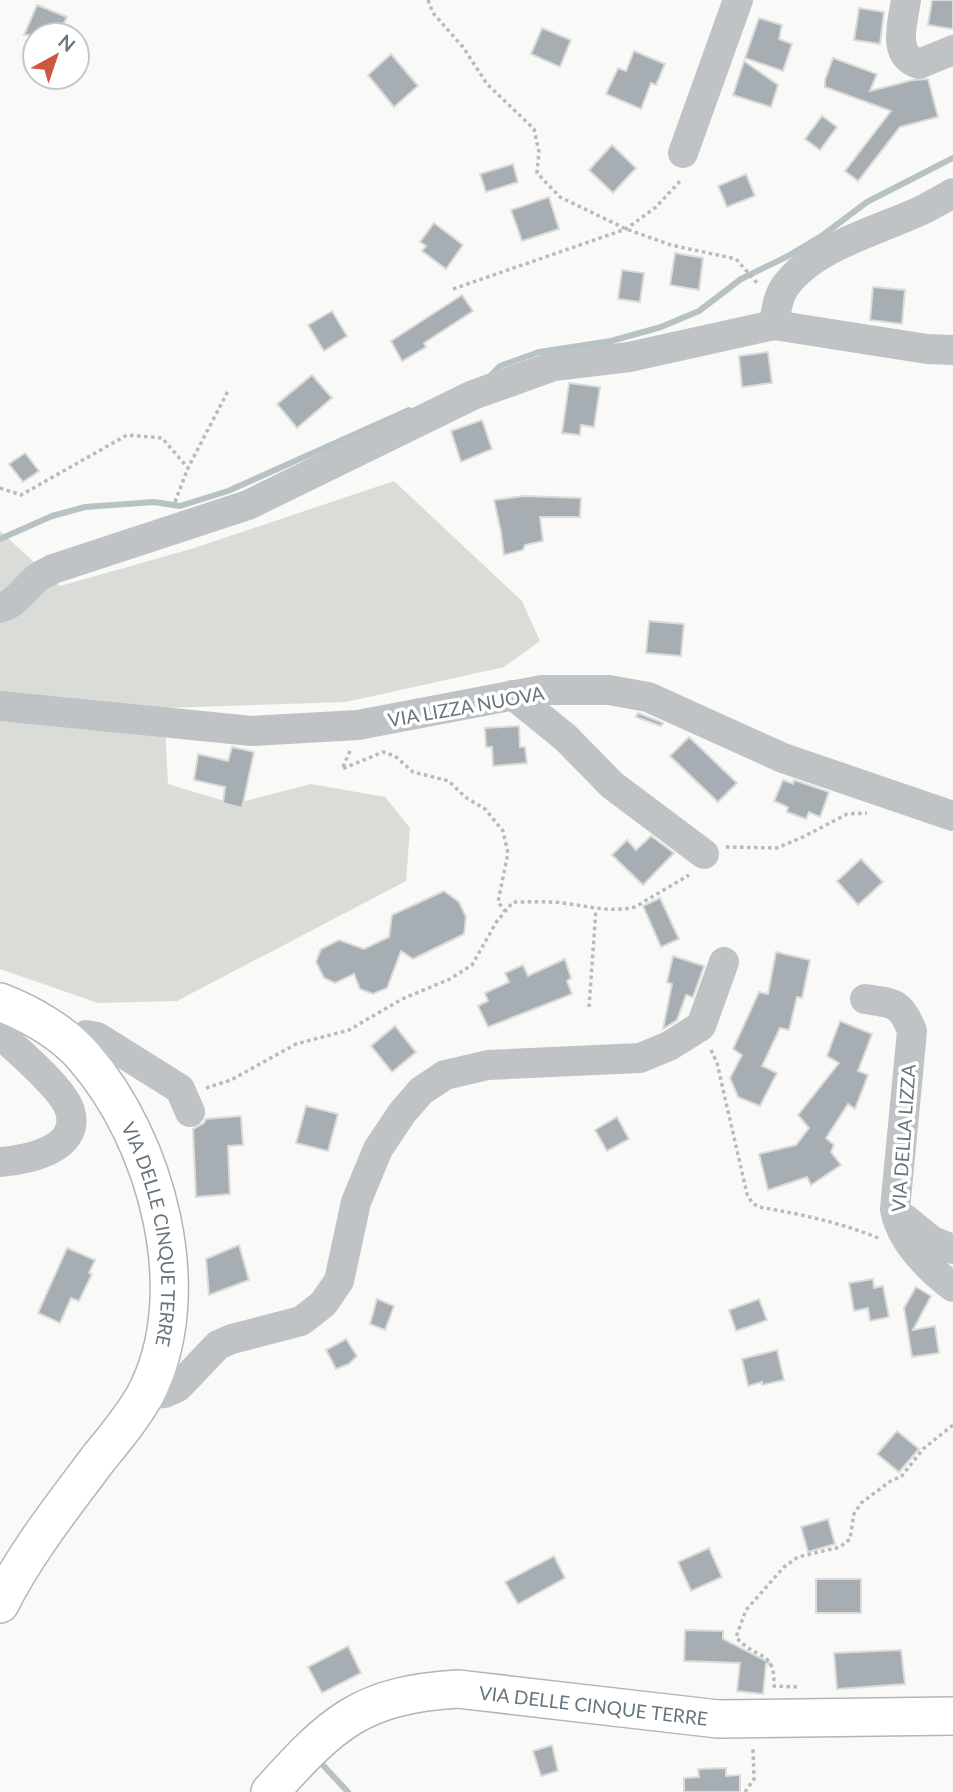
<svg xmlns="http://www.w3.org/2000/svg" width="953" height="1792" viewBox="0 0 953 1792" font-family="Lato,sans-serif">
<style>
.green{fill:#daddd7}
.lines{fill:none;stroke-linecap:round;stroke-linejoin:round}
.stream{stroke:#b7c2c5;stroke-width:6}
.building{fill:#a7aeb3;stroke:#dbdbd9;stroke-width:2}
.major-casing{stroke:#b1b6b9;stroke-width:40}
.path{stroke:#b7bbbd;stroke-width:3.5;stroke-dasharray:3.5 3.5;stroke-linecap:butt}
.minor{stroke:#bfc3c6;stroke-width:30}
.major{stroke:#fff;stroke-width:37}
.labels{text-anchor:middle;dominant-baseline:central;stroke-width:7;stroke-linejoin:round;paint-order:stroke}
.street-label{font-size:19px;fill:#67767e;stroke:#fff}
</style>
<rect width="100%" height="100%" fill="#f9f9f7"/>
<path class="green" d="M394,481L522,601L540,641L504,667L346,702L164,708L168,784L234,804L311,784L385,797L410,828L406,881L177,1001L98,1003L0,969V531L60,586L191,549Z"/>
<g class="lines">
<g class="stream">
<path d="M490,376L500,366L539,352L611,341L661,327L699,311L741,279L788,256L823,235L867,202L953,158"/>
<path d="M0,539L52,516L85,507L154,502L180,506L228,491L409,410"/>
<path d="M320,1762L348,1792"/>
</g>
</g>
<g class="building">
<path d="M932,0H953V29L928,25Z"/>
<path d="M37,5L67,17L58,35H24Z"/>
<path d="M859,8L884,12L880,44L854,40Z"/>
<path d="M759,18L782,25L779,39L792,44L783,71L745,58Z"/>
<path d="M542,28L571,40L560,67L531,54Z"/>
<path d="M634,51L665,64L656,85L651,83L641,109L606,94L618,68L626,71Z"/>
<path d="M391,54L418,86L394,107L368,75Z"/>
<path d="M833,58L877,74L870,91L913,80L928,79L938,117L900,127L858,181L845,171L891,111L825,87V80Z"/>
<path d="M744,61L778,85L771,107L733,95Z"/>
<path d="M822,116L837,127L820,150L805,139Z"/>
<path d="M612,145L636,168L613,193L589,170Z"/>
<path d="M513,164L518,182L486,192L480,174Z"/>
<path d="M746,174L755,196L727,207L718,186Z"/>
<path d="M549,197L559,229L522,241L511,210Z"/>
<path d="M434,223L463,245L446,269L422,251L426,246L420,242Z"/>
<path d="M675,253L703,258L699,290L670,285Z"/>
<path d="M622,270L644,273L640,302L618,299Z"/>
<path d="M873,287L905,290L902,324L870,320Z"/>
<path d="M462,295L473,311L424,343L426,347L402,361L391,341Z"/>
<path d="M332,311L347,336L324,351L308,325Z"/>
<path d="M768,352L772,383L742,387L739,356Z"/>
<path d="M312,375L332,398L297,428L277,404Z"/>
<path d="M569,383L600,387L594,427L581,425L580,435L562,433Z"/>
<path d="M482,420L492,449L461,462L451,431Z"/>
<path d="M25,453L39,471L23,482L9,464Z"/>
<path d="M524,496L581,498L580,517H540L543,541L525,545L523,550L504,555L501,532L494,500Z"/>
<path d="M649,621L684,624L681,656L646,653Z"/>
<path d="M638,713L663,723L661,726L636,717Z"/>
<path d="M519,726L520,747H525L527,763L493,766L492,747H486L485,728Z"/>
<path d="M689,737L737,783L718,802L670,756Z"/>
<path d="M232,747L254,752L242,808L223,803L225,787L194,780L198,754L228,761Z"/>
<path d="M783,780L793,784L794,780L829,792L820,817L809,812L806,819L787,812L788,807L774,801Z"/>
<path d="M651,836L674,853L643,885L612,855L627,840L636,850Z"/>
<path d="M861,859L883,882L858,905L837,881Z"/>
<path d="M444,891L459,902L466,917L464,934L413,959L401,951L387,988L373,994L360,989L354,974L335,983L324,978L316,962L321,949L339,940L364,949L389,937L392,915Z"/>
<path d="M660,898L679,939L661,947L643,906Z"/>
<path d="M776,952L810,960L802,998L797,997L789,1030L780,1028L762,1066L777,1073L760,1106L738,1097L730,1078L742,1055L733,1049L759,992L768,994Z"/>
<path d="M673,956L704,966L693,997L686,995L677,1020L663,1029L672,984L667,982Z"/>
<path d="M565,959L571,978L567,981L572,994L488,1027L478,1006L488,1001L485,993L509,982L505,973L523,965L528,976Z"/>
<path d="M840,1021L872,1034L858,1071L868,1075L855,1109L848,1104L826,1138L834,1145L831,1152L841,1165L811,1185L807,1177L768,1190L759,1154L796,1145L809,1128L798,1115L839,1063L827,1056Z"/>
<path d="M395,1026L416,1052L392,1072L371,1046Z"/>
<path d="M306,1106L338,1114L328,1151L296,1143Z"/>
<path d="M241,1116L243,1145L228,1146L230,1194L196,1197L193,1129L204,1123L206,1119Z"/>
<path d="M617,1117L629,1139L607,1151L595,1130Z"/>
<path d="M239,1245L249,1280L209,1295L206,1259Z"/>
<path d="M67,1248L95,1260L89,1273L92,1274L79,1301L71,1298L60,1323L38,1313Z"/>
<path d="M873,1279L874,1288L883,1286L889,1317L870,1321L868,1308L854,1311L849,1283Z"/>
<path d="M916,1287L931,1296L913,1330L935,1326L939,1353L912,1357L904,1308Z"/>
<path d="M377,1299L394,1306L385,1330L370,1324Z"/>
<path d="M759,1299L767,1320L736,1331L729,1310Z"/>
<path d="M346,1339L357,1356L349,1364L336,1369L326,1350Z"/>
<path d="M777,1350L784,1380L762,1385V1382L748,1386L742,1359Z"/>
<path d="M897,1431L919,1449L899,1472L877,1454Z"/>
<path d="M828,1519L835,1544L808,1552L801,1527Z"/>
<path d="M709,1548L722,1577L691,1591L678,1562Z"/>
<path d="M554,1556L565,1578L518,1604L505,1582Z"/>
<rect x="816" y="1579" width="45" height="34"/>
<path d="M685,1630L723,1631V1639L772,1664H766L763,1694L737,1691L740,1663L684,1661Z"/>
<path d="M348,1646L361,1673L322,1693L308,1667Z"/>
<path d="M901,1650L905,1684L837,1689L834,1653Z"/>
<path d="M552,1745L558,1771L541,1776L533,1751Z"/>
<path d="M726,1768V1776L740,1775V1792H684V1778L699,1777L698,1769Z"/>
</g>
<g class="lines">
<g class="major-casing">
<g id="major">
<path id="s1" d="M0,1002C29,1013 64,1033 84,1057C156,1139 199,1293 145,1395C132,1418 115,1438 98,1459C63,1506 26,1552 0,1604"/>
<path id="s2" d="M270,1792C333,1722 361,1695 458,1689L718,1719L953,1716"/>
</g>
</g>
<g class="path">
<path d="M428,0L433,13L463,47L487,84L534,129L539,152L537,173L560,197L626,229L671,245L736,259L758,284"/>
<path d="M453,289L626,229L656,207L682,179"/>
<path d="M0,488L21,495L127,435L162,438L188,468L228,391"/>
<path d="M175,502L188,468"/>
<path d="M350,751L342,769L383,752L395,756L413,772L449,781L465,797L485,809L503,831L508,853L498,902L505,911"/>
<path d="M726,847L777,848L803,837L847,814L867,813"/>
<path d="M589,1007L596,909"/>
<path d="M711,1050L717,1063L747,1194L752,1203L759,1207C800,1214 839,1222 878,1238"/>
<path d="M206,1088L231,1080L296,1044L349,1030L402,999L450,979L472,965L497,921L513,902C530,902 547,901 563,903C588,906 611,913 635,907L689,875"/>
<path d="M797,1687L774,1686C775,1648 756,1661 736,1637L746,1610L784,1567L798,1557L840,1547L850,1539L854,1514L861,1503L892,1480L901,1477L923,1449L953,1425"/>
<path d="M745,1792L754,1779L753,1748"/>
</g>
<g class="minor">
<path d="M906,0C903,22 891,55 919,64L953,50"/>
<path d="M683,153L738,0"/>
<path d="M774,325C776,313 777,299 784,288C812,247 877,231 920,211C931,206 942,199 953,193"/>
<path d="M0,608C16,604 25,588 37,578C42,574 48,572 53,569L248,505L473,395L554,366L629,357L774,325L927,349L953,350"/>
<path d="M513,695L566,738L612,785L704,854"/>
<path d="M0,706L252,731L358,725L542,690H609L648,697L783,758L953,816"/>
<path d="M865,999C893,1003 901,1002 912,1031L895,1209C900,1240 929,1269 953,1287"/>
<path d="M0,1034C17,1050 65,1090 70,1111C81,1150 26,1160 0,1162"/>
<path d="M71,1044L86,1035L97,1037L180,1089L190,1112"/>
<path d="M905,1219L932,1241L953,1249"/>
<path d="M146,1394L165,1393L178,1387L218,1345L232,1339L301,1321L323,1304L339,1281L356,1202L378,1149L402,1113L421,1091L445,1075L488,1065L640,1058L669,1046L701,1026L724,962"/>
</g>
<use href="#major" class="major"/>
</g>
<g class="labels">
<g class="street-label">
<text transform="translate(466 706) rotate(-10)">VIA LIZZA NUOVA</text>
<text transform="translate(903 1138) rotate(-86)">VIA DELLA LIZZA</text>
<text stroke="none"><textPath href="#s1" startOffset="296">VIA DELLE CINQUE TERRE</textPath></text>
<text stroke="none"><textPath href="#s2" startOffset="359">VIA DELLE CINQUE TERRE</textPath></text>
</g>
</g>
<g transform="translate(56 56) rotate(40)"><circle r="33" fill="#ffffff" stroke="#c2c8cb" stroke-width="2"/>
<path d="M0-5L12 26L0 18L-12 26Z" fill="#ce5742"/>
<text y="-10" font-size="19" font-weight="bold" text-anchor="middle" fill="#67767e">N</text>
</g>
</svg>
